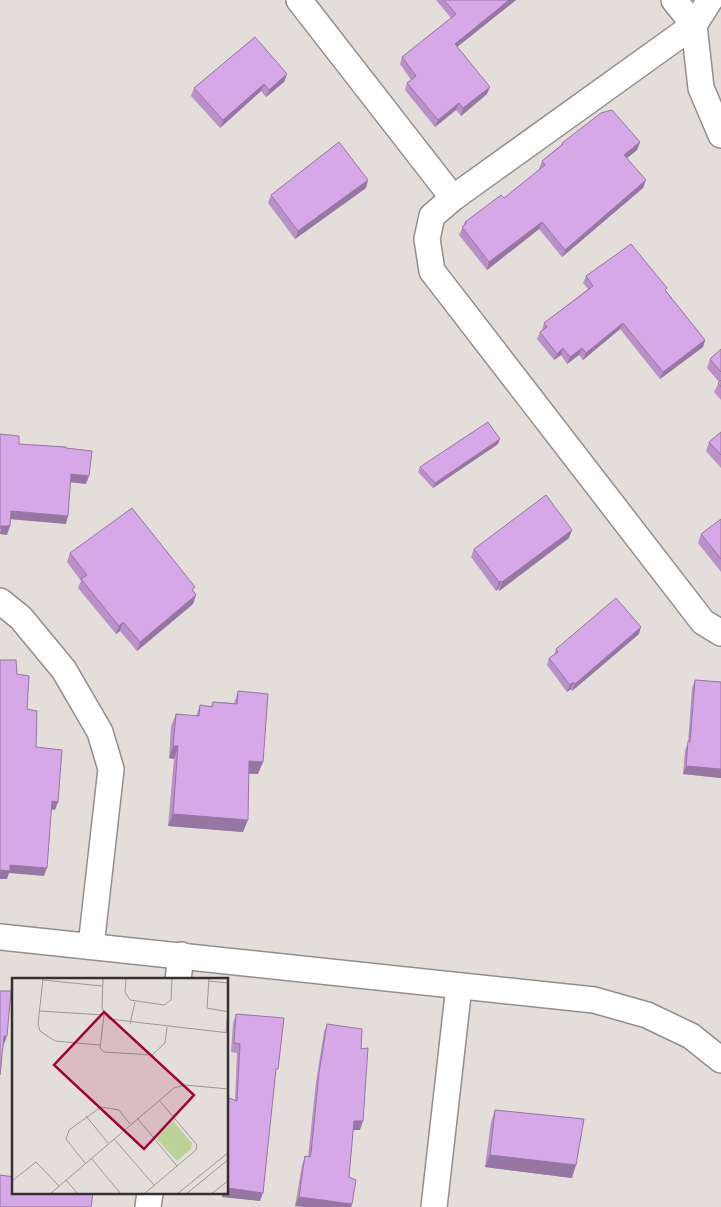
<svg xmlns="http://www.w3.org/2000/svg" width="721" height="1207" viewBox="0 0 721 1207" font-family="'Nunito Sans',sans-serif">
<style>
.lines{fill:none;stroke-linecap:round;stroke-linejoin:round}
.street-casing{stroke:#938e8b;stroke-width:28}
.street{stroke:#fff;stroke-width:25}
.wall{fill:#b990c8}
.shaded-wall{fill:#9676a2}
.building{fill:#d7a8e8;stroke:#9676a2}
.inset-road{fill:none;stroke:#9d9896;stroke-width:1}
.view{fill:#a1023c;fill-opacity:0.15;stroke:#a1023c;stroke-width:2.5}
.inset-edge{fill:none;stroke:#33302f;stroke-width:2.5}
</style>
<rect width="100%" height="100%" fill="#e3deda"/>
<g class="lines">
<g class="street-casing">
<g id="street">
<path d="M299,0L453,198"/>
<path d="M674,0L694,25L453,198L432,216L427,239L432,271L703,622L721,633"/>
<path d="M710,0L694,25L701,88L721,135"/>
<path d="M0,601L21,618L64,670L100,732L111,769L91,946"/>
<path d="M0,937L594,1000L647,1015L691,1036L721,1060"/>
<path d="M178,980L181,955"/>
<path d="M148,1207L150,1193"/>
<path d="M434,1207L459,986"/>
</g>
</g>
<use href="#street" class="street"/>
</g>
<g class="wall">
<path d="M436,0H516L457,47L487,94L461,116L456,110L435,127L405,90L407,83L411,80L400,64L402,57L451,18Z"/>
<path d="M287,74L284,82L266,97L261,91L220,128L191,96L194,88Z"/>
<path d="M640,142L637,150L627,158L643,188L562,257L539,229L487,270L459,235L465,222L504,198L540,170L539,169L542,161L561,145L562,143Z"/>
<path d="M366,188L295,239L268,203L271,195Z"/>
<path d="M586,276L666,291L705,340L703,347L660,379L620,329L583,360L579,355L567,364L561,355L554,360L537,339L540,332L542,330L544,323L588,289L583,283Z"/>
<path d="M721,349V400L714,392L719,382L707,368L710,359Z"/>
<path d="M721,432V468L706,451L709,442Z"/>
<path d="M498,444L433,488L418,472L420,467Z"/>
<path d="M721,519V572L698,543L701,534Z"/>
<path d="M569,538L499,591L498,589L496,591L471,557L474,549Z"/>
<path d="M70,553L194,591L196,595L193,604L137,651L120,631L116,634L78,588L81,581L67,562Z"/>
<path d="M639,634L572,691L571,689L567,692L547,665L549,658L554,655L556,649Z"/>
<path d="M695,680L721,682V778L683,774L685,750L688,743L692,688Z"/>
<path d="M238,691L258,774H249L243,832L168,826L174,759L169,758L171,726L176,714L196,716L200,705L211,706L213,702L234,703Z"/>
<path d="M236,1014L275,1077L260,1201L222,1197V1193H228V1102L229,1098L235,1100L237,1053L231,1052L233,1023Z"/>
<path d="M327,1024L360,1130H353L349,1177L352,1204L351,1207H306L295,1206L302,1165L305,1156L308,1157L316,1082L324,1032Z"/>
<path d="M495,1110L572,1178L485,1167L491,1122Z"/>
</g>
<g class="shaded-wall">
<path d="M509,0H516L452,51L455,44Z"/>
<path d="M287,74L284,82L266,97L269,90Z"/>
<path d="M264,84L261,91L220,128L223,120Z"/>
<path d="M490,87L487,94L461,116L463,108Z"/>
<path d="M459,103L456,110L435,127L438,120Z"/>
<path d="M640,142L637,150L622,162L624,155Z"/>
<path d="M368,180L366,188L295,239L298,231Z"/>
<path d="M646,180L643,188L562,257L565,250Z"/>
<path d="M542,222L539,229L487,270L489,262Z"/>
<path d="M623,323L620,329L583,360L586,353Z"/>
<path d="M705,340L703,347L660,379L663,372Z"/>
<path d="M563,348L561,355L554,360L557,354Z"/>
<path d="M582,348L579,355L567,364L570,357Z"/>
<path d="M500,439L498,444L433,488L435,483Z"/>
<path d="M71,474L89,476L86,484L68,482Z"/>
<path d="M11,511L68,516L66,524L8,519Z"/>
<path d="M1,526H10L7,535L0,534Z"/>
<path d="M572,530L569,538L499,591L502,582Z"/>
<path d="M501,581L498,589L496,591L499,582Z"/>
<path d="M196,595L193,604L137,651L140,642Z"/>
<path d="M123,622L120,631L116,634L119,626Z"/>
<path d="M641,627L639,634L572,691L575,684Z"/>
<path d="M573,682L571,689L567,692L570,685Z"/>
<path d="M173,746H178L174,759L169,758Z"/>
<path d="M249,761L263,762L258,774L245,773Z"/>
<path d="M686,766L721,769V778L683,774Z"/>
<path d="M52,801L58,802L55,810L49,809Z"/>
<path d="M173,814L248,820L243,832L168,826Z"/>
<path d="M10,865L47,868L44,876L9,873L7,879H0V870Z"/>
<path d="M4,1036H7L3,1047Z"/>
<path d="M354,1121H363L360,1130H351Z"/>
<path d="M490,1155L576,1165L572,1178L485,1167Z"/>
<path d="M228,1188L263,1193L260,1201L222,1197L223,1193H228Z"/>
<path d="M299,1197L352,1204L351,1207H306L295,1206Z"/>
</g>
<g class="building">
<path d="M444,0H509L455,44L490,87L463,108L459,103L438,120L407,83L416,76L402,57L456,14Z"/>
<path d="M255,37L287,74L269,90L264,84L223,120L194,88Z"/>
<path d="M612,110L640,142L624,155L646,180L565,250L542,222L489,262L462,227L466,224L465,222L501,195L504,198L545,165L542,161L563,144L562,143L601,113Z"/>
<path d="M339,142L368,180L298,231L271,195Z"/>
<path d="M631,244L667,288L665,290L705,340L663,372L623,323L586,353L582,348L570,357L563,348L557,354L540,332L547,327L544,323L593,286L586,276Z"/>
<path d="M721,349V372L710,359Z"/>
<path d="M721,380V387L718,383Z"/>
<path d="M488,422L500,439L435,483L420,467Z"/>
<path d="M721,432V455L709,442Z"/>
<path d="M0,434L19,436V444L66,447V448L92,451L89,476L71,474L68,516L11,511L10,526H1L0,529Z"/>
<path d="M546,495L572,530L502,582L501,581L499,582L474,549Z"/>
<path d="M132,508L195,587L192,590L196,595L140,642L123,622L119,626L81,579L87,575L70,553Z"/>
<path d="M721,519V559L701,534Z"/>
<path d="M616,598L641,627L575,684L573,682L570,685L549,658L558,652L556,649Z"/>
<path d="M0,660H16L17,674L29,676L27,709L37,711L36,747L62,750L58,802L52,801L47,868L10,865V871L0,870Z"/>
<path d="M695,680L721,682V769L686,766L688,741L690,742Z"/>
<path d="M238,691L268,694L263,762L249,761L248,820L173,814L178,746H173L176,714L199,716L200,705L212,707L213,702L237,704Z"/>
<path d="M0,991H11L7,1036H4L0,1075Z"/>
<path d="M236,1014L284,1018L278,1069H276L263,1193L228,1188V1106L229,1098L237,1101L240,1044L234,1043Z"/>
<path d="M327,1024L362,1029L361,1049L368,1048L363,1121H354L349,1177L356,1180L352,1204L299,1197L305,1156L310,1157L311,1153L319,1073Z"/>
<path d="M495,1110L584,1119L576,1165L490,1155Z"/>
<path d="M0,1175L14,1177V1193H93L91,1207H0Z"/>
</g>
<g transform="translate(12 978)">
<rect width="216" height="216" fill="#e3deda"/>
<path d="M161,143L180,165L179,171L165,183L143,159Z" fill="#bdd29b"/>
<path class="inset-road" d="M31,1L26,46L28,53L43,63L88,67M91,1L90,30L97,41L217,55M114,1L113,14L118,22L152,27L159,22L160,1M197,1L195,30L217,34M31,2L90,8M196,3L217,5M27,33L92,37L88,70L92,74L140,77L153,65L155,49M118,46L123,24M214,55L216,34M74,138L96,165M125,140L165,188M102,161L142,207M79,180L109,216M73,185L54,161L57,152L89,129L107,132L118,146M54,202L66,216M0,203L24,184L47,208M38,216L162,110L173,107L217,111M132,216L184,172L185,167L147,122M165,216L217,174M174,216L217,181M199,216L217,202"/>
<path class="view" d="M92,34L182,117L132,171L42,87Z"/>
<rect width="216" height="216" class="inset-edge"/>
</g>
</svg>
